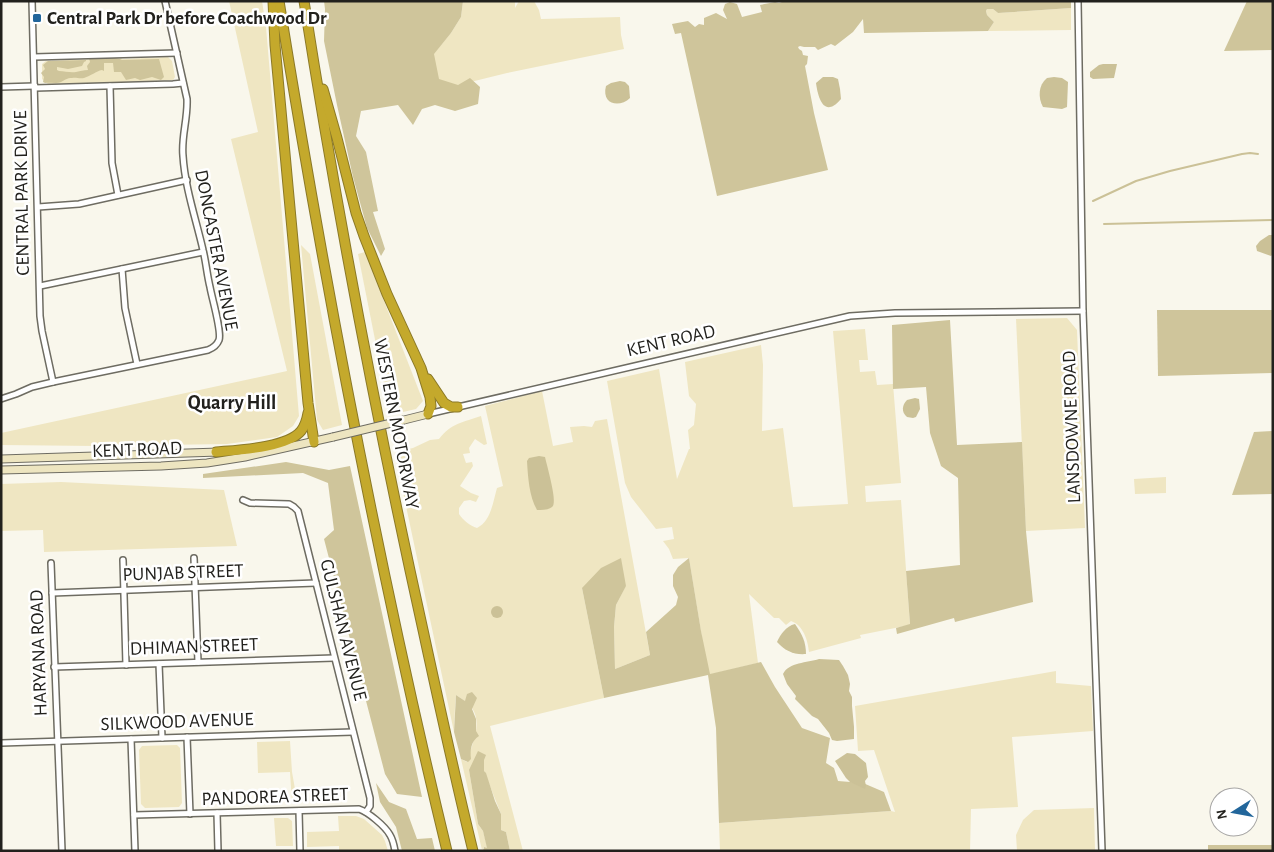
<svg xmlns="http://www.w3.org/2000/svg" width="1274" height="852" viewBox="0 0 1274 852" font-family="'Alegreya Sans',sans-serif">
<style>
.green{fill:#efe6c2}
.forest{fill:#cfc59b}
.water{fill:#cbc197}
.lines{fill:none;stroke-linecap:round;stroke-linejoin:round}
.stream{stroke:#cbc197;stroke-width:2}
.street-casing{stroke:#6e6c62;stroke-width:8}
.secondary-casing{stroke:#6e6c62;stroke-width:9}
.highway-casing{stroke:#8b7927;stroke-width:11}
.street{stroke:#fff;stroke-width:5}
.secondary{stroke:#ede5c0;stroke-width:7}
.highway{stroke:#c4a92c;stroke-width:9}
.secondary-bridge-casing{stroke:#6e6c62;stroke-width:9;stroke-linecap:butt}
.secondary-bridge{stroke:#ede5c0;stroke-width:7}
.poi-dot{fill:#22669b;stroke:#fff;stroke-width:2}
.labels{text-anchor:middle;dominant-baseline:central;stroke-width:5;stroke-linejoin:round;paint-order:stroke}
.poi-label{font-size:19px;font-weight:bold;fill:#22211d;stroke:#fff;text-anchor:start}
.street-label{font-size:19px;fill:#22211d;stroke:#fff}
.neighbourhood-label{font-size:20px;font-weight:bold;fill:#22211d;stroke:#fff}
</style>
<rect width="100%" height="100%" fill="#f9f7ec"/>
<g class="green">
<path d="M229,1H262L266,27L299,416L293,426L277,437L227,444L96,446L1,445V433L287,371L231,139L258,132Z"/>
<path d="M463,1H515V8L519,1H534L539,10L541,19L620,17L621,35L624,49L507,73L438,90L414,77L451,33L461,17Z"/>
<path d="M990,8L993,9L998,13L1071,8V30L988,31L994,22L987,15L986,11L987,9Z"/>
<path d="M120,56L122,59L168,57L172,61L175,77L173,80L129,82L126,84L93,85L90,83L48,84L42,79V64L46,61L92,59L94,57Z"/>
<path d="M301,245L310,254L342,425L323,430L317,420Z"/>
<path d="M365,252L423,401L416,409L390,415L358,254Z"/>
<path d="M1067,318L1077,330L1085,528L1026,531L1016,319Z"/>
<path d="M865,329L868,360H859L860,372L875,371L877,385L893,384L901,483L865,486L866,502L901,500L910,625L860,635L861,638L809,652C808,640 803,625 791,621L786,625L779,618H774L749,594L758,663L708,675L689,558L673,559L669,549L663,541L674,539L672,527L656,529L631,497L625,483L607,381L659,369L677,479L689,449H690L688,430L694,425L696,404L689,396L685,362L761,345L763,365L762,431L783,428L793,507L848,504L833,331Z"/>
<path d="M542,391L553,446L573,442L570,427L584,426L592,427L595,421L607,419L650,655L615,669L614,627L616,605L626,585L582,588L604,698L490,726L523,851H510L506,832L501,830V814L484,771V760L469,770L478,824L483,831L488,849L484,847L482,850L461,759L467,762C471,746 483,724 472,708C468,703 462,699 456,695L455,707L454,732L396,459L401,452L400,451L413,448L430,440L439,439C451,423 464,422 481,416L487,444L484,445L475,439L469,448L470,453L463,454L466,463L472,462L473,466L460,486L471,493L479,496L476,502L470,500L464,501L459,508V514C463,520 470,526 477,528C491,521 493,502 497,488L503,486L485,406Z"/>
<path d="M1166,477V493L1135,494L1134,479Z"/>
<path d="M61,482L224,490L237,546L44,552L43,530L1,531V484Z"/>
<path d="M1056,671V683L1091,686L1093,731L1012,737L1018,807L971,809L970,851H720L719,823L891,811L895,812L874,750L858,751L855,706Z"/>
<path d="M290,741L292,772L295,789L296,803H292L290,772L258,773L257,742Z"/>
<path d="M177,745L180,748L182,803L179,807L145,808L141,804L139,750L142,746Z"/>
<path d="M1094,808L1095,851H1017L1016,835L1023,820L1034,810Z"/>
<path d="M338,816H356L364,819L382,835L385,841L388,851H339V846L307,847V832L339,831Z"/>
<path d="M274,818H288L292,821L293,846H276Z"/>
</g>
<g class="forest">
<path d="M324,1H463L461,17L451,33L434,54L439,79L458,85L470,78L480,87L478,104L455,111L435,105L422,109L413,125L398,105L361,111L356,136L366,152L378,211L373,212L385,249L381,256L367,228L353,177L337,105L324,41L325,9Z"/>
<path d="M785,1H1071V8L998,13L993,9H987L986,11L987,15L994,22L988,31L864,33L863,19L853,32L835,46L831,44L818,50L815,47H804L800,46L798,47L799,49L802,51L803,55L808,56L807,64L805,66L814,113L828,170L717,196L681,33L675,34L672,24L688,21L695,27L699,24L704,25V18L716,13L727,19L723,10L725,4L730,2L737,4L742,17L762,12L760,5L775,2L779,3Z"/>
<path d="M1247,1H1273V50L1224,51Z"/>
<path d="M91,57C101,58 113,56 122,60L159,59L164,77L161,80L152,77L140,80L135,78L126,80L121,72H114L113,63H104V71L102,70C96,71 91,76 84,78C79,79 76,77 72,78C67,78 65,80 61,82C56,84 50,82 45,83L43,82L44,77L41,73L45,69L43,65L48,61L86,60V61L84,62L82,66L68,69L57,67V70L59,71C65,71 70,73 76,72C81,71 83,70 88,70L87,66L90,62L89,58Z"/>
<path d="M1157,310H1273V373L1158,376Z"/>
<path d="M950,320L957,445L1022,442L1026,531L1033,602L955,622L954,618L897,634L896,628L910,624L906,571L960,565L958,478L941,466L930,433L926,387L893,389L892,325Z"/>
<path d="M1273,431V494L1232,495L1254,432Z"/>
<path d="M286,462L329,470L350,466L422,797L397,794L385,774L324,539L334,530L328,483L303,473L203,478V474Z"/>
<path d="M621,558L626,586L616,605L614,627L615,669L650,655L646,632L676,605L678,597L673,586V575L678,567L689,558L701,631L710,674L761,662L775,687L802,728L830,738L826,763L834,768L838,781L863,783L884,792L891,811L719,823L716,728L708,675L604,698L582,588L601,568Z"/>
<path d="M472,692L477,698L472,709L476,719V731L479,736C471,741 470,750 471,759L468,762L461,759L454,732L456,695L465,701L467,694Z"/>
<path d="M478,751L486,755L484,760V771L486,773L495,801L501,814V830L506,832L510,851H483L484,847L487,848L483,831L478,824L469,770Z"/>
<path d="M376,783L389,802L406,809L417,839L432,838L435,851H402L396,827L380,802Z"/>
<rect x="1208" y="845" width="65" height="6"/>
</g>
<g class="water">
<path d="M1103,64H1117L1114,78L1093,79L1090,77V72L1099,65Z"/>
<path d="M823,77H833L838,79L840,89L841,99C824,119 818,98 816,83Z"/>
<path d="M1054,77L1062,78L1068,82L1067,107L1062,109L1043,107C1038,98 1038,85 1047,78Z"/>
<path d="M620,81L625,82L629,86L630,98C620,108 601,105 606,86L611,83Z"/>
<path d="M1269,235H1273V254L1271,256L1257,251L1256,246L1260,241Z"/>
<path d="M915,398L919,399L920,409L916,417L913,418L907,417C901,412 902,405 907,400Z"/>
<path d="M539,456L545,457C547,466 557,500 553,506C550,510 542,510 537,510C529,496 528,477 527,461L529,458Z"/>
<circle cx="497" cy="612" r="6"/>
<path d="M795,624C802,634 806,642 806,654C794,655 785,651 777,642C780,635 786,626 795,624Z"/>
<path d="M819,659L839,660L843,666L848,675L850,684L849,691L852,697V706L854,727V739L837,741L832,740L829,733L818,719L812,716L795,699L796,696L787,684L783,674C789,662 807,663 819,659Z"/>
<path d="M847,753L855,754L866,763L868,777L865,781L866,786L865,789L850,782L846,778L835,761Z"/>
</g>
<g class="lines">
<g class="stream">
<path d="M1093,201L1136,181L1170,171L1242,154L1250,153L1258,154"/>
<path d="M1104,224L1273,220"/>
</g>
<g class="street-casing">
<g id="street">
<path d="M32,1L40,316L42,331L53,382"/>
<path d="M1078,1L1083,311L1102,851"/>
<path d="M34,57L177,53"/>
<path d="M110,86L112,163L118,195"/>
<path d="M1,87L35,86"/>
<path d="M35,88L173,84L183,83"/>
<path d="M38,207L79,204L187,180"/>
<path d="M122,269L125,308L137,364"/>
<path d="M40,286L203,252"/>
<path d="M1,399L16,394L32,387L53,382L208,350C213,348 217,345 219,340C222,331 212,299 210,287C207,275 206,262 203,250C196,219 185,188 183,156C181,137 188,119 187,99L165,1"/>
<path d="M428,414L850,316L895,313L1083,311"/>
<path d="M243,500L250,503L289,504L294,507L298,511L370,798V806L366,812"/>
<path d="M194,558L198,662"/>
<path d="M123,560L126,665"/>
<path d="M51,563L62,851"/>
<path d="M52,593L316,583"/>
<path d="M159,664L162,738"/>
<path d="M54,667L334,658"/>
<path d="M187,737L190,814"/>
<path d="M131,739L135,851"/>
<path d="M1,743L353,732"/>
<path d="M299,811L300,851"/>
<path d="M217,813L218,851"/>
<path d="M134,815L359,809C368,812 385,826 390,835C393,840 394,845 395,851"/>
</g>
</g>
<g class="secondary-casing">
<g id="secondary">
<path d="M404,420L428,414"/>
<path d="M1,459L219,452"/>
<path d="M1,470L161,466L207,463L245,457L333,437"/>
</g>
</g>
<g class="highway-casing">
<g id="highway">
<path d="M273,1L275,45L308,403L314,442"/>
<path d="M279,1C325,286 379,570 447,851"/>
<path d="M304,1C337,212 377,422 423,630C439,704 455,778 473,851"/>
<path d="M323,89L337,138L356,213L364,236L387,294L421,368L430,397L431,406L428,414"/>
<path d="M428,379L444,403L451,407H458"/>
<path d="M216,452C238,450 287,448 301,431C305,426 307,419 308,413"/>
</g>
</g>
<use href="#street" class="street"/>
<use href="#secondary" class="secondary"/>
<use href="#highway" class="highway"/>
<g class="secondary-bridge-casing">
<path id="secondary-bridge" d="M333,437L404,420"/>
</g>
<use href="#secondary-bridge" class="secondary-bridge"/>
</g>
<rect class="poi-dot" x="32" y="13" width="10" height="10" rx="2.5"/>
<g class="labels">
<g class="poi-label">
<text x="47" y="18">Central Park Dr before Coachwood Dr</text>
</g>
<g class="street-label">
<text transform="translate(22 193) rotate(-91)">CENTRAL PARK DRIVE</text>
<text transform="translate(216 250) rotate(79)">DONCASTER AVENUE</text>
<text transform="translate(671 341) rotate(-13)">KENT ROAD</text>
<text transform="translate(396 424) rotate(79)">WESTERN MOTORWAY</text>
<text transform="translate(1072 427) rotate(-92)">LANSDOWNE ROAD</text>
<text transform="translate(137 450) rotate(-2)">KENT ROAD</text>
<text transform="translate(183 573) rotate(-2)">PUNJAB STREET</text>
<text transform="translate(343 630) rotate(76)">GULSHAN AVENUE</text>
<text transform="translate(194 647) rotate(-2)">DHIMAN STREET</text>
<text transform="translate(39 653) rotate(-92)">HARYANA ROAD</text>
<text transform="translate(177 722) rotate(-2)">SILKWOOD AVENUE</text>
<text transform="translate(275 797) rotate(-2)">PANDOREA STREET</text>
</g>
<g class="neighbourhood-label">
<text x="232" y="403">Quarry Hill</text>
</g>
</g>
<rect width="1274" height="852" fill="none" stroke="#22211d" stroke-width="5"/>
<g transform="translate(1234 812) rotate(259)"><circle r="24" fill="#ffffff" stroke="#a7a6a5"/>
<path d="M0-4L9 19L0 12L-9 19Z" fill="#22669b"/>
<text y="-8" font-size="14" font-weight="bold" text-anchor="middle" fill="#22211d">N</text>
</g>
</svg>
